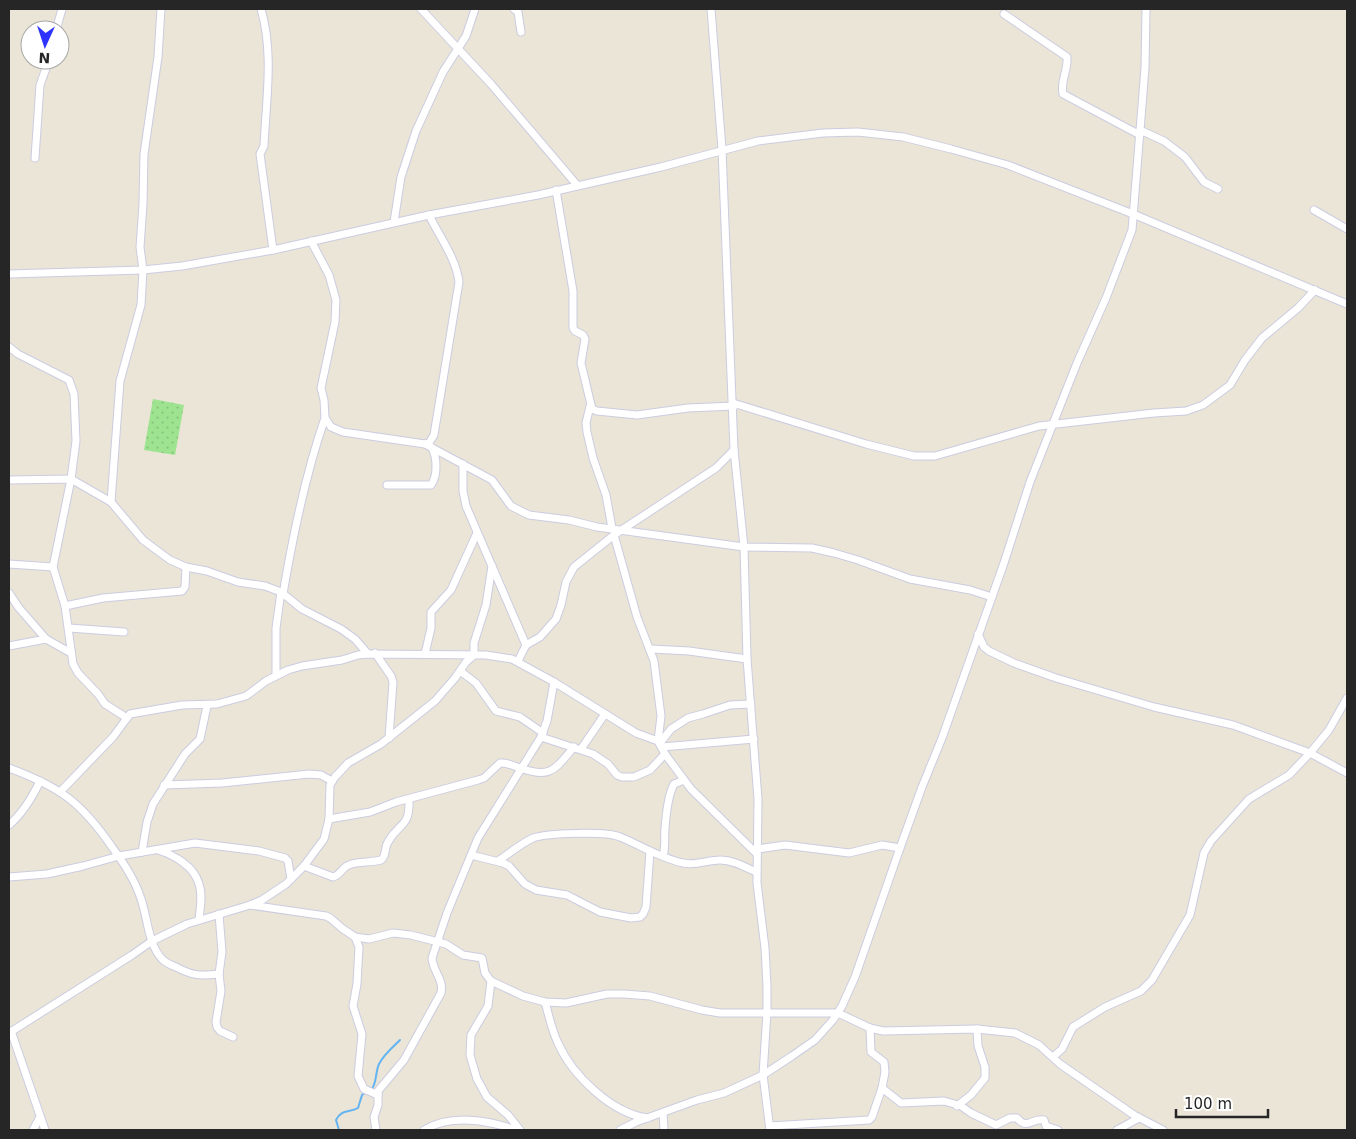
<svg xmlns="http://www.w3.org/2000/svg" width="1356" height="1139" font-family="'DejaVu Sans',sans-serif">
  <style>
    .grass { fill: url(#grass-dots) }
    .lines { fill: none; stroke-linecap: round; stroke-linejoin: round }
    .stream { stroke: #63b4f2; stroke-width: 2 }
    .minor-casing { stroke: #cccce1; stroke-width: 9 }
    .minor { stroke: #fff; stroke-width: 7 }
  </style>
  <defs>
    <pattern id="grass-dots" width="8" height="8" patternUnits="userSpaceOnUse" patternTransform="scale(1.25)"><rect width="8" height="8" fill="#9ee490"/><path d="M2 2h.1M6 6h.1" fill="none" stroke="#88c37c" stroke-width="1.8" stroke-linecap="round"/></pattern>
  </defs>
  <rect width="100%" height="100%" fill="#eae5d7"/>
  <path class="grass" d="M153,399L184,405L175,455L144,450Z"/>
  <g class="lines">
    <g class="stream">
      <path d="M371,1090C377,1084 375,1073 379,1064C384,1054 392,1048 400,1040"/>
      <path d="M339,1130L336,1120C341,1109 349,1113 358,1108L362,1095L366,1092"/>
    </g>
    <defs>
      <g id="minor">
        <path d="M261,9C274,53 266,100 264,146L260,154L273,250"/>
        <path d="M421,9L491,84L577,185"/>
        <path d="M514,9L518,12L521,32"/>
        <path d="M711,9L722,149L734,450L744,547L747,659L758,799L757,883L765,948L767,986V1012L763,1075L770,1130"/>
        <path d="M1004,14L1067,57C1068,72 1060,80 1063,94L1140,135"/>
        <path d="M56,30L62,9"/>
        <path d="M1140,130L1164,141L1185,157L1204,182L1218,189"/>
        <path d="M35,158L40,85L49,60"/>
        <path d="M556,190L573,291V328L575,331L583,335L585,339L581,363L592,409L597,411L637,415L688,408L734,406"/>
        <path d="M1314,210L1347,229"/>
        <path d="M394,222L401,177L416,131L443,72L466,36L475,9"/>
        <path d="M311,241L329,275L336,300L335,322L321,388L324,400L325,418L331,427L343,432L425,444L429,443L434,435L459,282C456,258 439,236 429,215"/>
        <path d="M9,274L143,270L182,266L273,250L429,215L538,195L661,167L758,141L823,133L858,132L903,137L951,149L1008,165L1133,214L1347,304"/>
        <path d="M9,347L18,354L69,380L74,394L76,441L71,479L53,567L65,606L73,664L78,673L98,694L105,704L127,718"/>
        <path d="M733,403L866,444L914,456H935L1039,426L1154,413L1186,411L1203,405L1230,385L1245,360L1262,338L1298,308L1315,290"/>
        <path d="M590,406L586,423L587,432L593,458L606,495L612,528"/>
        <path d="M425,444L492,480L511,506L529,515L569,520L597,527L744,547L812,548L834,553L858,560L910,579L970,590L992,597"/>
        <path d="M463,464V491L466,506L526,645"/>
        <path d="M9,480L71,479L111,502L143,540L170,560L186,567L207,571L238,582L265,586L281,592L302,609L341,629L355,639L368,654"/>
        <path d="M387,485H431C438,476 437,457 432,448"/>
        <path d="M111,502L120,381L141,305L143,270L140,247L143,204L144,154L158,57L161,9"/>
        <path d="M614,535L637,617L654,661L661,716L658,741"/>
        <path d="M9,564L53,567"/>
        <path d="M9,593L19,608L46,639L71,653"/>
        <path d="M283,594C293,535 305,475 325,418"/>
        <path d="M65,606L103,598L182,591L185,587L186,567"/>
        <path d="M69,628L124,632"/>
        <path d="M978,634L984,647L989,651L1014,663L1056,678L1154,707L1233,725L1310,753L1347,773"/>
        <path d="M9,646L46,639"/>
        <path d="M651,649L689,651L747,659"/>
        <path d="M375,653L391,676L393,682L389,738"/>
        <path d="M425,654L431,628V612L451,590L477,533"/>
        <path d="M518,661L526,645L540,637L556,619L561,605L566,582L574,567L614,535L716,468L734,450"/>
        <path d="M460,671L476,683L496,711L520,717L543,733"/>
        <path d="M276,675V628L281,592"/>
        <path d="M541,737L593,754L608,764L617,775L622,777H634L650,770L665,754"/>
        <path d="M660,743L671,729L688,718L703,714L730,705L751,704"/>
        <path d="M662,747L754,739"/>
        <path d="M581,749L605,714"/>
        <path d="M9,768C60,787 81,802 112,847C123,862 134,878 140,896C148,916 147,944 163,960C166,963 171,965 176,967C193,976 200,976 219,974"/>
        <path d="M164,785L222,783L309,774L321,775L332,781"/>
        <path d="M60,792L113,737L130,714L182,705L217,704L246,696L266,681L288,670L302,666L342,660L358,655L368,654L486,655L512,659L554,682L636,733L658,741L665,754L691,789L757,854"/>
        <path d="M329,819L370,812L396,802L478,780L484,778L500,763C507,762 513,766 520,768C551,779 554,770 574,747"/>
        <path d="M9,825C23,813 32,798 40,781"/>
        <path d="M758,849L785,845L849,853L882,845L900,848"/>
        <path d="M158,850C174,855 194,866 199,884C203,895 200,908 199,920"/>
        <path d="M142,852L147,822L153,804L185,754L200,739L207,706"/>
        <path d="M471,855L503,863L509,866L525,884L536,890L567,895L600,912L631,918L640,917L643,914L646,907L650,851"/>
        <path d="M663,856C666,847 664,837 665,828C666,815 668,795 674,784L684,780"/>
        <path d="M498,861C510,853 520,844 533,838C547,833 606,831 620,837C640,845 660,858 683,863C695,866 708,860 720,860C733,860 745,867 756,872"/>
        <path d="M304,866L333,877C341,875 342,867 349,865C358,861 370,863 381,860C387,855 384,848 388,842C399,822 410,828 409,800"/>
        <path d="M9,877L47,874L83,866L119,856L195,843L259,851L285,858L288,861L291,879"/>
        <path d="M250,905L326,916L330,918L343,929L355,937L369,939L393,933L411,935L446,944L463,955L482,958L485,973L491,981L523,996L545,1002L566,1003L607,994H624L650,996L702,1010L720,1013H838L870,1028L883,1031L977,1029L1015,1033L1039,1045L1060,1064L1134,1115L1163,1130"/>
        <path d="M219,914L222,952L219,974L221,991L216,1022L217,1027L220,1031L233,1037"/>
        <path d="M355,937L359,947L357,984L353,1006L362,1034L358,1076L364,1089L378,1095"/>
        <path d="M491,981L488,1006L471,1035L470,1055L477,1079L487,1097L508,1115L520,1130"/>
        <path d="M545,1002C549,1016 552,1031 558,1043C572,1075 612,1114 648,1118"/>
        <path d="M870,1028L871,1052L884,1062L885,1072L882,1088"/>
        <path d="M11,1031L45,1130"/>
        <path d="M9,1033L132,955L152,941L187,924L250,905L262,900L286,884L304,866L324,839L329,819L330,785L335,777L348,763L381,744L435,701L455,678L466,662L474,655V643L486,605L492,566"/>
        <path d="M1053,1057L1062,1049L1073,1027L1105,1007L1141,991L1152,980L1190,915L1204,853L1211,841L1249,799L1289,775L1310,753L1329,730L1347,698"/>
        <path d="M957,1106L971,1095L985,1078V1067L978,1046L977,1029"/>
        <path d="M663,1113L664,1130"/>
        <path d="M770,1126L869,1120L872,1117L882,1088L901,1103L944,1101L961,1106L971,1113L996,1125L1010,1118H1017C1028,1131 1032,1117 1044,1120L1046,1126L1058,1130"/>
        <path d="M33,1130L40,1117"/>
        <path d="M376,1130L374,1117L378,1105V1091L404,1060L441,993C444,979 433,972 432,958L447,913L478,838L541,737L547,721L554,682"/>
        <path d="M424,1130C451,1114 488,1120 516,1130"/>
        <path d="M620,1130L636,1122L697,1100L724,1093L763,1075L792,1056L815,1040L833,1020L842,1006L855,977L900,848L922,787L942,738L1004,563L1030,482L1077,363L1106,298L1132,230L1145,68L1146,9"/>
        <path d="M1117,1130L1139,1118"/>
      </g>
    </defs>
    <use href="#minor" class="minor-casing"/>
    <use href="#minor" class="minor"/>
  </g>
  <rect width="1356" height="1139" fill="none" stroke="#262626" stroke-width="20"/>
  <g transform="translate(45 45) rotate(183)"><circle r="24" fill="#ffffff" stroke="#a8a8a8"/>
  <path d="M0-4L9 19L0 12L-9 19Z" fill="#2f33ff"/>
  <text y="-8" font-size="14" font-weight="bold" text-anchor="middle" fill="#262626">N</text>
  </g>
  <path d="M1176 1109v8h92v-8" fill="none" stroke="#262626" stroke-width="2.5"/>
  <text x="1184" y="1109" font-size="15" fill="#262626" stroke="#ffffff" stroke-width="4" paint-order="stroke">100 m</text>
</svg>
